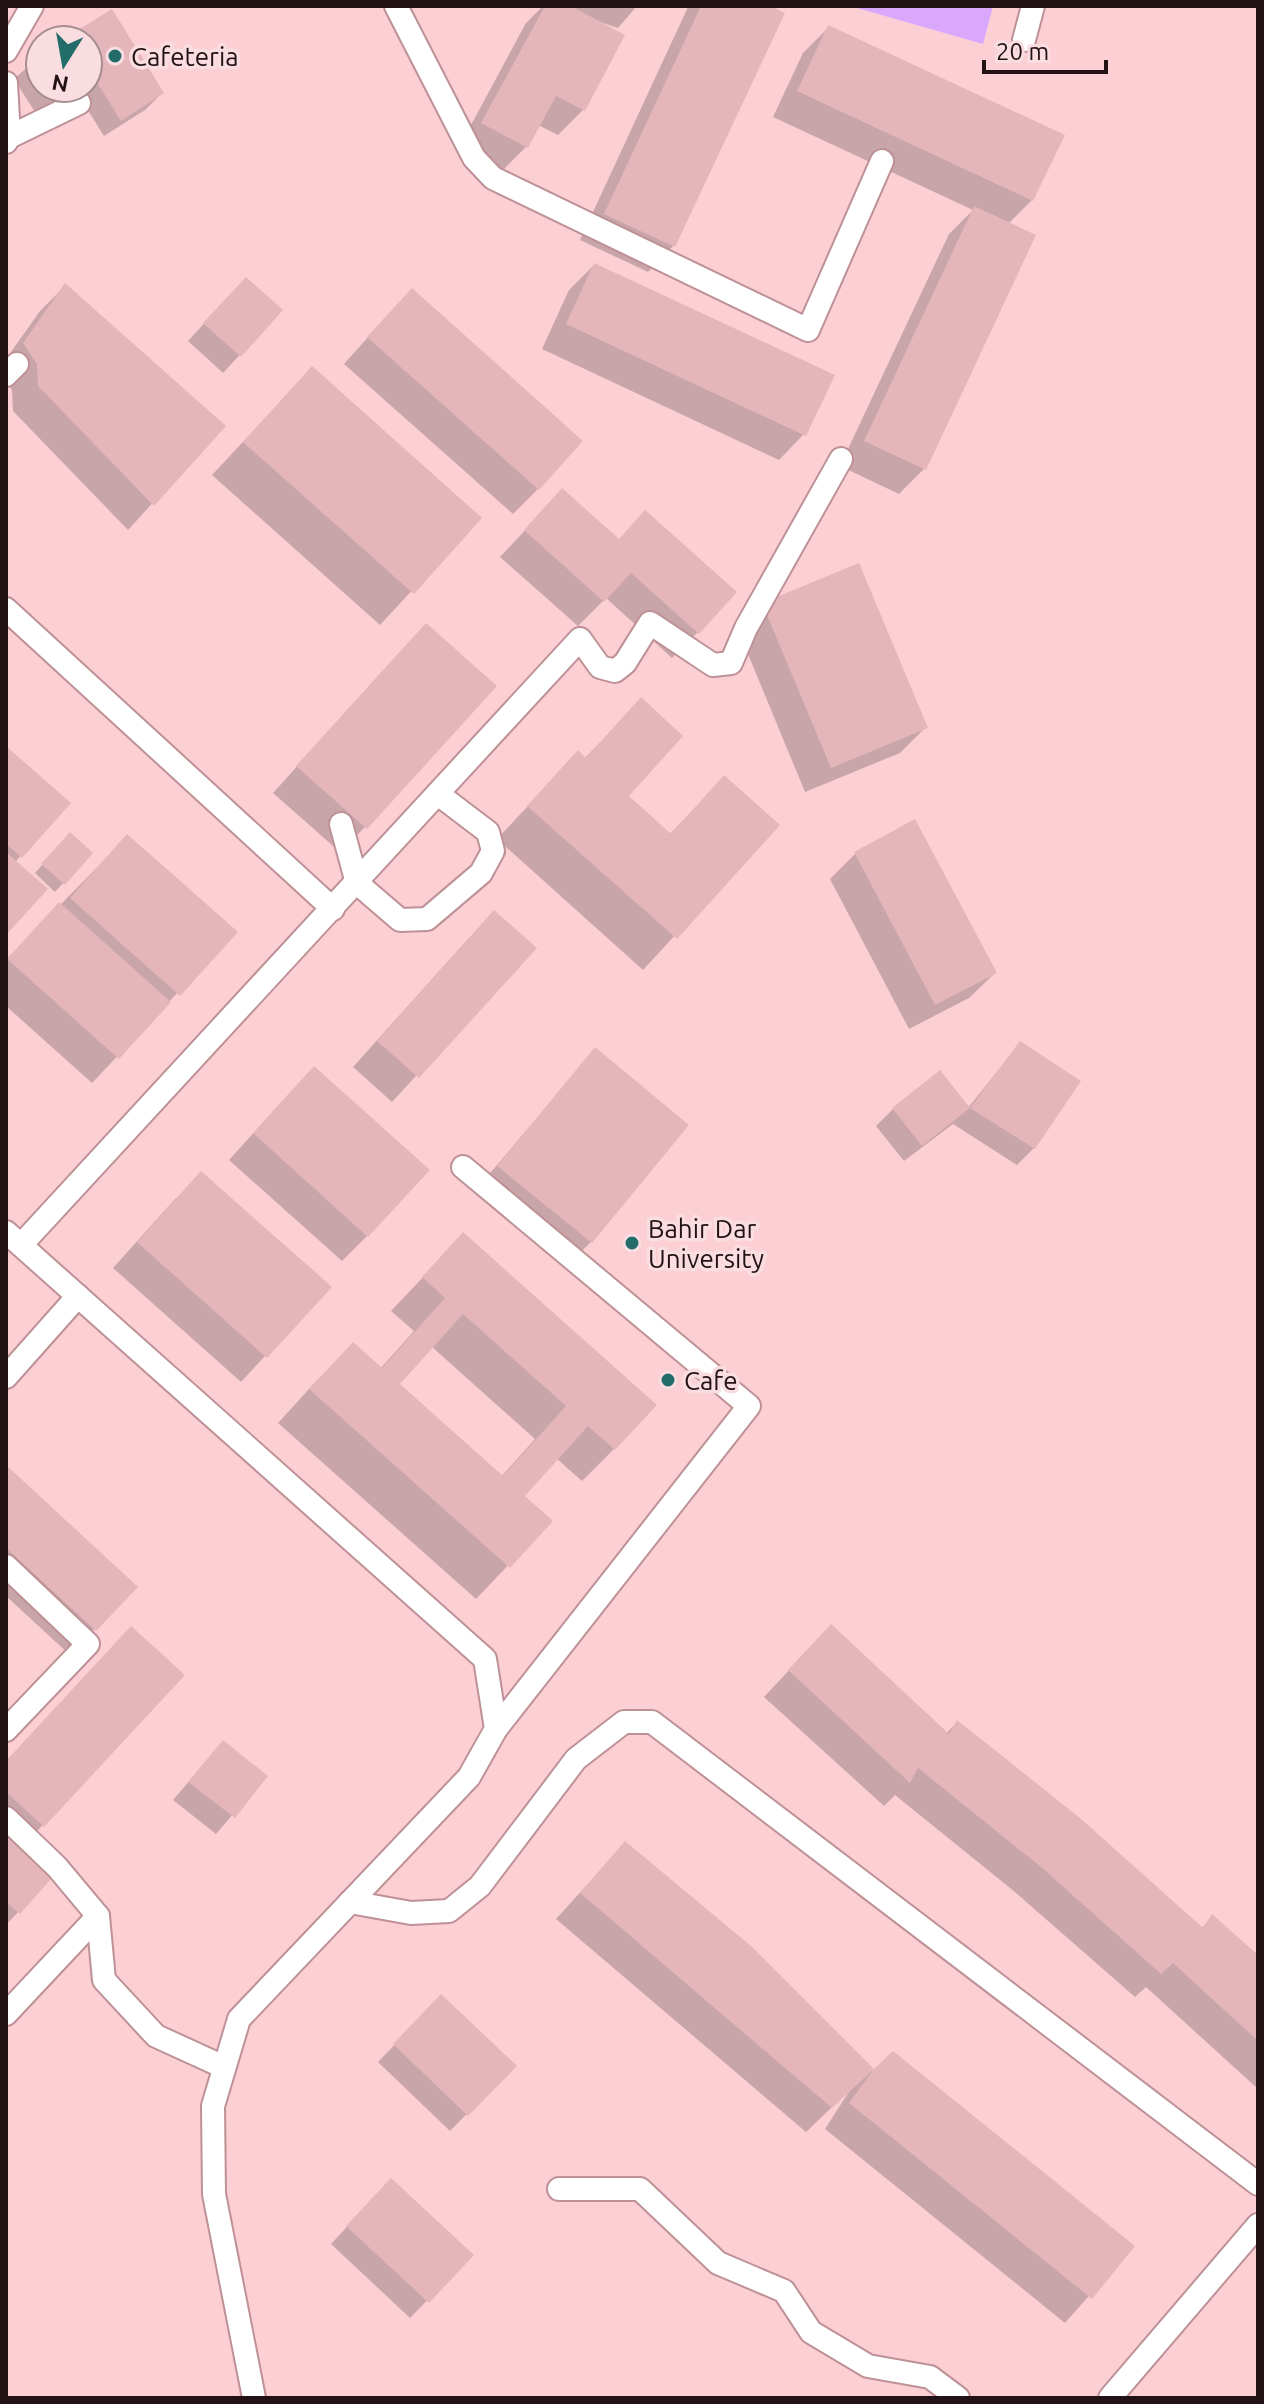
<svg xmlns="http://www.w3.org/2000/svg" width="1264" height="2404" font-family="Ubuntu,sans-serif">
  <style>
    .built { fill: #fbcfd4; fill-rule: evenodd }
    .green { fill: #d9a8fd }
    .shadow { fill: #0003; fill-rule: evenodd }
    .building { fill: #e4b6bb; fill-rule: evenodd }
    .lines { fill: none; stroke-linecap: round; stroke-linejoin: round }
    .lane-casing { stroke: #bd9196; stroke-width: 26 }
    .lane { stroke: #fff; stroke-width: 22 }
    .poi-dot { fill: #226d69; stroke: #fadde0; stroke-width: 3 }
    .labels { text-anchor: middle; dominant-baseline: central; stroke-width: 7; stroke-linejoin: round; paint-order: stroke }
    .poi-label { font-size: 26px; fill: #221215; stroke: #fadde0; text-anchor: start }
  </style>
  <rect width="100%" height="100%" fill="#fadde0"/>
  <path class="built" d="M6,6H1258V2398H6ZM40,40H88V88H40Z"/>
  <path class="green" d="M850,6H993L983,44Z"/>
  <g class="shadow">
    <path d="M543,6H637L618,28L600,22L583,110L558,135L538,125L526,147L501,172L458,149L526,23Z"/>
    <path d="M765,6L782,14L673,246L648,272L580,240L688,7Z"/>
    <path d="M111,12L162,93L145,110L104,136L74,88L35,112L14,79L40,56V88H88V40H66Z"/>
    <path d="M828,28L1032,200L1008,224L924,469L899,494L840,466L949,234L973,210L773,117L803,53Z"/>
    <path d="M594,265L804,434L779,460L542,349L569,290Z"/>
    <path d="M65,286L223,426L128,530L13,411L12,390L6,380V359L40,311Z"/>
    <path d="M229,296L281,310L223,373L188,341Z"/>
    <path d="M387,316L538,489L513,514L344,364Z"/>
    <path d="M312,368L479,518L380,625L212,475Z"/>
    <path d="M562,491L698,632L672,658L606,598L578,626L500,557Z"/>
    <path d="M763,605L925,728L900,753L805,792L738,630Z"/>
    <path d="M401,651L494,686L341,853L273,793Z"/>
    <path d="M641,700L626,796L669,835L724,778L777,825L643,970L497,839L578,753L584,759Z"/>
    <path d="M6,748L68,804L15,862L6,932Z"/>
    <path d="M915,822L995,973L969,998L909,1029L830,879L855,854Z"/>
    <path d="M128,836L235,932L92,1083L6,1006V960Z"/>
    <path d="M62,843L90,853L55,892L35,873Z"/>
    <path d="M469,938L534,948L392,1102L353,1067Z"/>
    <path d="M1020,1043L1034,1148L1017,1165L953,1124L904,1161L876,1126L893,1109L968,1108Z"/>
    <path d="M595,1050L591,1242L565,1267L474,1192Z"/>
    <path d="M289,1094L367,1236L342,1261L229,1160Z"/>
    <path d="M176,1198L329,1287L241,1382L113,1268Z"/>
    <path d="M463,1235L614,1449L582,1481L556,1458L523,1496L550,1521L476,1599L278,1423L321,1376L380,1369L414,1331L391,1311ZM431,1346L535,1439L501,1477L397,1384Z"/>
    <path d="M6,1468L135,1587L70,1655L6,1596Z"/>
    <path d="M806,1652L946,1734L957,1722L1201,1929L1212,1917L1258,1958V2089L1146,1987L1135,1997L1015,1892L895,1795L884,1806L764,1697Z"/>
    <path d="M182,1675L25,1844L56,1871L6,1925V1762Z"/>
    <path d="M223,1742L266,1776L216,1834L173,1800Z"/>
    <path d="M625,1843L749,1947L873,2071L1132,2247L1065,2323L825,2129L850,2090L806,2132L556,1919Z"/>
    <path d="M441,1997L514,2066L450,2131L378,2062Z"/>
    <path d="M374,2198L471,2255L410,2318L331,2244Z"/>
  </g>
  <g class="building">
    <path d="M545,6H571L625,35L585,111L556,96L528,148L481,123Z"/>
    <path d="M701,6H770L785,13L675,247L604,214Z"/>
    <path d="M112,9L164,93L121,121L91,73L88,75V40H62Z"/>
    <path d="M828,25L1065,135L1033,201L797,91Z"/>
    <path d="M974,206L1036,235L926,470L864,441Z"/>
    <path d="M594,263L835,375L806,436L566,324Z"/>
    <path d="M246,277L283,310L241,357L203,323Z"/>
    <path d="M65,283L226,426L154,506L38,386L37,364L23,343Z"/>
    <path d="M412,288L583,441L539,490L367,337Z"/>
    <path d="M312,366L482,518L414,594L243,442Z"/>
    <path d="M562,488L619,539L645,510L737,592L699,634L631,573L604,602L524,530Z"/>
    <path d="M859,563L928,728L831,768L762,603Z"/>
    <path d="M426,623L497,686L367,829L296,766Z"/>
    <path d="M641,697L683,736L629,796L671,834L724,775L780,825L677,939L527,806L578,750L586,758Z"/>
    <path d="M6,746L71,803L22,858L6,844Z"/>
    <path d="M915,819L997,973L935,1005L854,852Z"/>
    <path d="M70,832L93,853L65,885L41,864Z"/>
    <path d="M127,834L238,932L180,996L70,898Z"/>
    <path d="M6,852L48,889L6,935Z"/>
    <path d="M59,902L171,1002L119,1059L7,959Z"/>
    <path d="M494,910L537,948L419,1078L377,1041Z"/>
    <path d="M1020,1041L1081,1081L1035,1149L970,1108Z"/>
    <path d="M595,1047L689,1125L592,1243L497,1166Z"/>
    <path d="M314,1066L430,1170L368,1237L253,1133Z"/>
    <path d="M940,1070L970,1108L922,1146L892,1108Z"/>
    <path d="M201,1171L332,1287L267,1358L137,1242Z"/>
    <path d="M463,1232L657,1405L615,1450L588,1426L525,1496L553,1521L510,1568L309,1389L353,1342L382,1368L445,1298L422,1277ZM463,1314L566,1406L503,1476L400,1384Z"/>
    <path d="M6,1465L138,1587L96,1631L6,1548Z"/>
    <path d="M831,1624L949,1734L957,1720L1080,1818L1203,1928L1212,1914L1258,1955V2041L1173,1963L1161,1974L1041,1867L918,1768L910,1783L788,1670Z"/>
    <path d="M131,1626L185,1675L44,1827L6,1792V1761Z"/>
    <path d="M223,1740L268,1776L235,1818L188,1782Z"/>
    <path d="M6,1824L58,1871L20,1914L6,1902Z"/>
    <path d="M625,1841L751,1946L874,2069L832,2108L580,1893Z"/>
    <path d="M441,1994L517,2066L468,2116L393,2044Z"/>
    <path d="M893,2051L1135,2246L1092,2299L849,2103L874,2069Z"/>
    <path d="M391,2178L474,2255L429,2303L346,2226Z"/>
  </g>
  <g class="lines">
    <defs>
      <g id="lane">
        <path d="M396,6L474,158L493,178L808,330L882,161"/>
        <path d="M1024,40L1033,6"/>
        <path d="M6,51L32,6"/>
        <path d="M6,83L9,137L6,142"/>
        <path d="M9,137L79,103"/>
        <path d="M6,375L17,364"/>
        <path d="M6,609L333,909"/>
        <path d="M341,824L357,883L400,920L427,919L481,873L493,851L488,832L438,794"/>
        <path d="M463,1167L749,1406L496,1729"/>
        <path d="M6,1232L485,1659L496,1729L469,1777L239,2019L213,2106L214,2194L254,2398"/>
        <path d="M21,1245L580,639L600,667L615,671L625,663L650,623L713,665L731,663L746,628L841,459"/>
        <path d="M6,1377L78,1296"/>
        <path d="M6,1566L88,1644L6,1730"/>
        <path d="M6,1818L57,1867L98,1916L104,1980L156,2036L224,2067"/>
        <path d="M350,1902L411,1913L449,1911L480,1886L576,1759L624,1722H652L1258,2184"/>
        <path d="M6,2014L98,1916"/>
        <path d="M559,2189H640L718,2263L784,2291L811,2332L868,2366L930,2377L958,2398"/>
        <path d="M1110,2398L1258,2225"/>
      </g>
    </defs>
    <use href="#lane" class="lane-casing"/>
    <use href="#lane" class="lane"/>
  </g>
  <g class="poi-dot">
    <circle cx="115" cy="56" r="8"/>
    <circle cx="632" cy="1243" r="8"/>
    <circle cx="668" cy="1380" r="8"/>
  </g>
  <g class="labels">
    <g class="poi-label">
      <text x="131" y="56">Cafeteria</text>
      <text x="648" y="1228">Bahir Dar<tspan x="648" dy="30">University</tspan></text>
      <text x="684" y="1380">Cafe</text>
    </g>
  </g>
  <rect width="1264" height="2404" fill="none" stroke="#221215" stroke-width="16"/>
  <g transform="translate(64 64) rotate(191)"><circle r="38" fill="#fadde0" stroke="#a48c8f" stroke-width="2"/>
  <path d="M0-6L14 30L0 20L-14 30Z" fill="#226d69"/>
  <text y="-12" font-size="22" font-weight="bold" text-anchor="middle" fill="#221215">N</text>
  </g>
  <path d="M984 60v12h122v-12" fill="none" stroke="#221215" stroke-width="4"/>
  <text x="996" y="60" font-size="24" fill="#221215" stroke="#fadde0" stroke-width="6" paint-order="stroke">20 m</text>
</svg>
